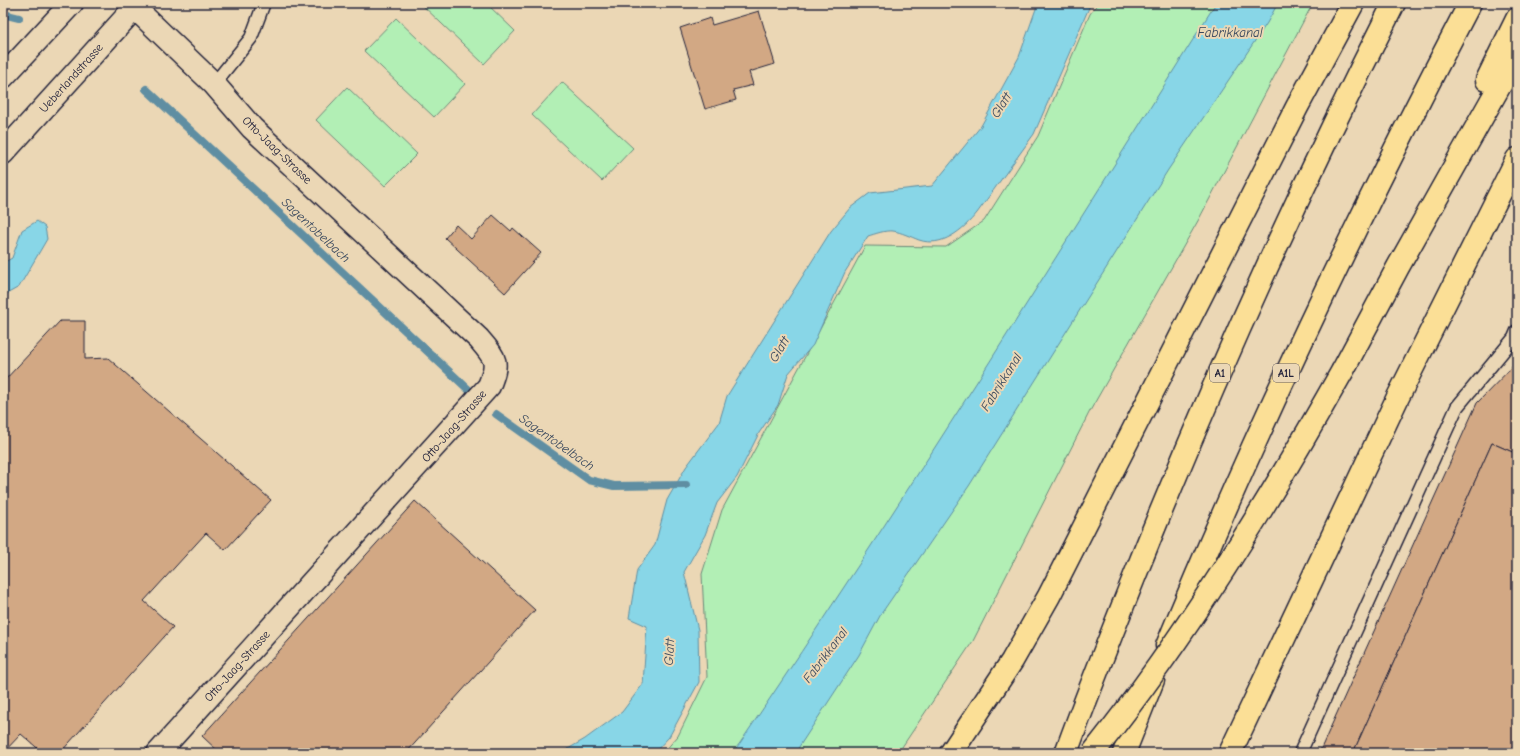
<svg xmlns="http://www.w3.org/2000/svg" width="1520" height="756" font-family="'Comic Neue',sans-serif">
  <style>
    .green { fill: #b2efb5; stroke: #6a8878 }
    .water { fill: #88d6e7; stroke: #5f8ea2 }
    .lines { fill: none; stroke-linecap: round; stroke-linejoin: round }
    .stream { stroke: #5f8ea2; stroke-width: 8 }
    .building { fill: #d2a884; stroke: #22223b }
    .lane-casing { stroke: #22223b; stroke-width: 15 }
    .street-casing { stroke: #22223b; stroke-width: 25 }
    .secondary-casing { stroke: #22223b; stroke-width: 25 }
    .highway-casing { stroke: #22223b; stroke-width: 25 }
    .lane { stroke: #ebd7b5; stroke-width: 12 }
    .street { stroke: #ebd7b5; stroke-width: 22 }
    .secondary { stroke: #ebd7b5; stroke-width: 22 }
    .highway { stroke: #fbdf96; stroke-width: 22 }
    .highway-bridge-casing { stroke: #22223b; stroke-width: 25; stroke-linecap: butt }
    .highway-bridge { stroke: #fbdf96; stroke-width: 22 }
    .labels { text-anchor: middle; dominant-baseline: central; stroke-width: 4; stroke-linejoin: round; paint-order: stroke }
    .shield { fill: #ebd7b5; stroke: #5e5860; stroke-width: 1 }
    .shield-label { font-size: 11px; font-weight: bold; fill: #22223b }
    .street-label { font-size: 12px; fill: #22223b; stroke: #ebd7b5 }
    .water-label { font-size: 13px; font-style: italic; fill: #36465d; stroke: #ebd7b5 }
  </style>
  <rect width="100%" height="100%" fill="#ebd7b5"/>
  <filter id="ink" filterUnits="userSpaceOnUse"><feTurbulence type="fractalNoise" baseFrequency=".025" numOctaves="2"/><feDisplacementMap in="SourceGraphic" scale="8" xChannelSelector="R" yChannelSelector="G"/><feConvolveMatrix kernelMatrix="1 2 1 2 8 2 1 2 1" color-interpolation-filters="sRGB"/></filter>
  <g filter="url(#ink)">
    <g class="green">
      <path d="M420,3H486L515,31L484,64Z"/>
      <path d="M1098,3H1313L1199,219L1090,411L973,641L898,753H663L678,736L707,677L702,574L722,510L865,246L946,247L984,221L1038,136L1090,14Z"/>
      <path d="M396,18L465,84L434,117L364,51Z"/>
      <path d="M562,82L633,148L602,181L532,115Z"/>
      <path d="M347,87L417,154L385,186L316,120Z"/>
    </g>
    <g class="water">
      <path d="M1038,3H1091L1034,134L977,213C963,230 942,248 919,240C911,237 901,232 893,231C885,230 875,234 868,236L845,272L813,345L788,374L778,405L759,433L737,477L717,503L705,535L684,572L698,630L699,682L669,737L654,753H561L585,739L622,712L643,684L647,626L629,618L637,570L655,545L667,500L686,467L719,423L727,396L831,231L850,208L870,193L932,186L981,126L1019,57Z"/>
      <path d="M1216,3H1278L1267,23L1168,170L969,486L881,614L859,655L795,753H732L740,743C905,500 1060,251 1216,3Z"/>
      <path d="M37,221L45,227L47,239L19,287L3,296V263L12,258L22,230Z"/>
    </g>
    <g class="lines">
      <g class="stream">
        <path d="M3,14L19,18"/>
        <path d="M146,89L469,390"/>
        <path d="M496,414L589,480L614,486L686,485"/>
      </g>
    </g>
    <g class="building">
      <path d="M759,11L775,64L749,72L753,85L733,90L736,100L705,109L680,28L710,18L712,25Z"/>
      <path d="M493,215L511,231L513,228L541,253L505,293L445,238L456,225L471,239Z"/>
      <path d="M60,321H85V359L108,358L271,500L225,550L206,533L144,601L173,627L60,753H43L21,734L3,753V382Z"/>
      <path d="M1517,362V454L1492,443L1353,753H1319L1477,403Z"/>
      <path d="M1492,443L1517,454V753H1353Z"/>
      <path d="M415,501L535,610L406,753H220L202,736Z"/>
    </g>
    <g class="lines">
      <defs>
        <g id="lane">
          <path d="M214,84L251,38L264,3"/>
          <path d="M1300,753L1457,407L1514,338L1517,331"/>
        </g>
        <path id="street" d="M135,8L214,84L252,128L479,339C496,359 499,361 489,386L158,753"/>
        <g id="secondary">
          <path d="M3,77L72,3"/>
          <path d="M3,153L139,3"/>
        </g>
        <g id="highway">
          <path d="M1487,80L1517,19"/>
          <path d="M1343,370L1398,267L1517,55"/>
          <path d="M1167,646C1257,427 1360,213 1470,3"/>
          <path d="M951,753L1012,661L1049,596L1297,107L1353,3"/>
          <path d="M1066,753C1092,681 1121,610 1150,538C1224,357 1305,178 1394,3"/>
          <path d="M1124,753L1153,680"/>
          <path d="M1230,753L1397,399L1517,159"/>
        </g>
      </defs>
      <use href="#lane" class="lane-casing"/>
      <use href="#street" class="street-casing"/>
      <use href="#secondary" class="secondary-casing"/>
      <use href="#highway" class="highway-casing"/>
      <use href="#lane" class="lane"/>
      <use href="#street" class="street"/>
      <use href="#secondary" class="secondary"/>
      <use href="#highway" class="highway"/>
      <defs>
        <path id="highway-bridge" d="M1093,753C1188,634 1268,503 1343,370"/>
      </defs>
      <use href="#highway-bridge" class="highway-bridge-casing"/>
      <use href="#highway-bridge" class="highway-bridge"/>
    </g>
  </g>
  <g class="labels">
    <g class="shield">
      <rect x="1210" y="364" width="20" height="18" rx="3"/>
      <rect x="1273" y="364" width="26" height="18" rx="3"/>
    </g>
    <g class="shield-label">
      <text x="1220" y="373">A1</text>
      <text x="1286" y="373">A1L</text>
    </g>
    <g class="street-label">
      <text transform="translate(71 78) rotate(-48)">Ueberlandstrasse</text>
      <text transform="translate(277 150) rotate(44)">Otto-Jaag-Strasse</text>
      <text transform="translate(454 426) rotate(-49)">Otto-Jaag-Strasse</text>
      <text transform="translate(237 666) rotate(-48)">Otto-Jaag-Strasse</text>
    </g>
    <g class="water-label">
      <text x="1230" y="32">Fabrikkanal</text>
      <text transform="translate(1001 105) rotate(-58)">Glatt</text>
      <text transform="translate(316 230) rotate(43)">Sagentobelbach</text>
      <text transform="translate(779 349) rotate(-59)">Glatt</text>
      <text transform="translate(1001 382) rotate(-58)">Fabrikkanal</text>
      <text transform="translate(557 442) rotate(35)">Sagentobelbach</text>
      <text transform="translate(669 652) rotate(-87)">Glatt</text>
      <text transform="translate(825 655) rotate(-53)">Fabrikkanal</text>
    </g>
  </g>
  <rect width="1520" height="756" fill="none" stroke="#ebd7b5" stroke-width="16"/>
  <rect x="8" y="8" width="1504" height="740" fill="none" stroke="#22223b" stroke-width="1.5" filter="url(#ink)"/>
</svg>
